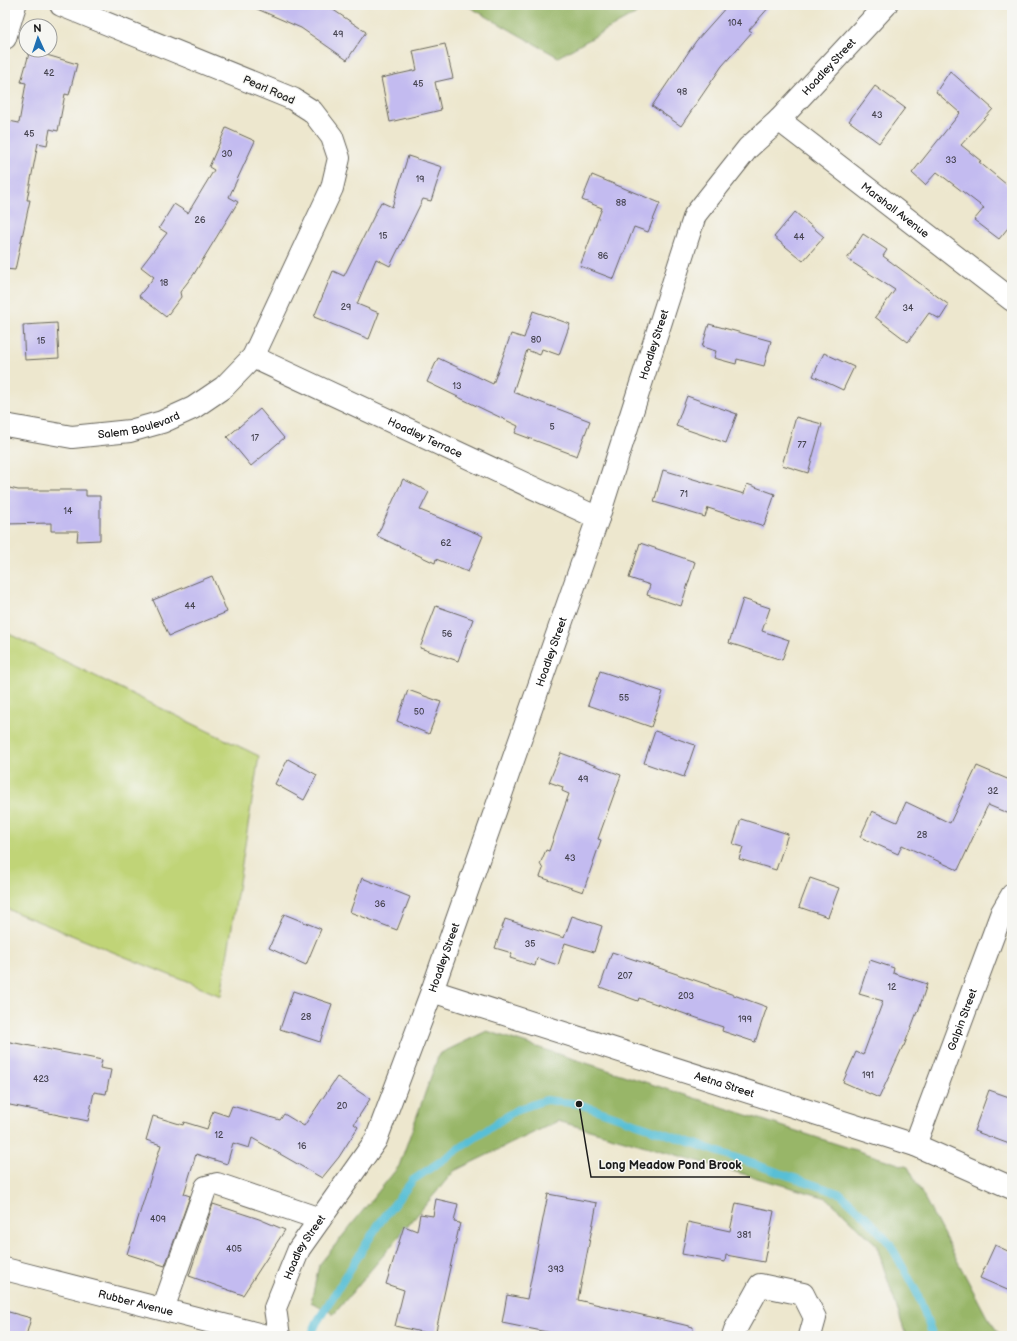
<svg xmlns="http://www.w3.org/2000/svg" width="1017" height="1341" font-family="'Balsamiq Sans',sans-serif">
  <style>
    .green { fill: #c0d477; stroke: #6e784a }
    .forest { fill: #98b668; stroke: #5a6942 }
    .lines { fill: none; stroke-linecap: round; stroke-linejoin: round }
    .stream { stroke: #59bfd6; stroke-width: 8 }
    .building { fill: #c3bbf0 }
    .minor-casing { stroke: #65635a; stroke-width: 24 }
    .minor { stroke: #fff; stroke-width: 22 }
    .labels { text-anchor: middle; dominant-baseline: central; stroke-width: 3; stroke-linejoin: round; paint-order: stroke }
    .number-label { font-size: 9px; fill: #464451 }
    .street-label { font-size: 11px; fill: #1c1c1c; stroke: #f6f6f2 }
    .leader { fill: none; stroke: #1c1c1c; stroke-width: 1.5 }
    .callout-dot { fill: #1c1c1c; stroke: #f6f6f2; stroke-width: 1.5 }
    .callout-label { font-size: 12px; text-anchor: middle; font-weight: bold; fill: #1c1c1c; stroke: #f6f6f2; stroke-width: 3; stroke-linejoin: round; paint-order: stroke }
  </style>
  <rect width="100%" height="100%" fill="#f6f6f2"/>
  <filter id="ink" filterUnits="userSpaceOnUse"><feTurbulence type="fractalNoise" baseFrequency=".025" numOctaves="2"/><feDisplacementMap in="SourceGraphic" scale="8" xChannelSelector="R" yChannelSelector="G"/><feConvolveMatrix kernelMatrix="1 2 1 2 8 2 1 2 1" color-interpolation-filters="sRGB"/></filter>
  <filter id="wash" filterUnits="userSpaceOnUse"><feTurbulence type="fractalNoise" baseFrequency=".012" numOctaves="4" result="noise"/><feDisplacementMap in="SourceGraphic" scale="16" xChannelSelector="R" yChannelSelector="G"/><feGaussianBlur stdDeviation="0.9" result="paint"/><feColorMatrix in="noise" values="0 0 0 0 0 0 0 0 0 0 0 0 0 0 0 0 0 1.4 0 .05"/><feComposite in="paint" operator="in"/></filter>
  <g filter="url(#wash)">
    <rect width="100%" height="100%" fill="#ede7ce"/>
    <path class="green" d="M5,632L259,756L221,996L5,908Z"/>
    <g class="forest">
      <path d="M466,5H651L558,57Z"/>
      <path d="M487,1031L908,1167L987,1317L1001,1336H904L905,1333L876,1244L827,1198L558,1121L454,1171L334,1314L311,1302L319,1265L399,1166L439,1054Z"/>
    </g>
    <g class="lines">
      <path class="stream" d="M311,1336L317,1322L378,1225L413,1180L516,1110L546,1100L579,1104L841,1194L867,1218L890,1244L917,1293L933,1336"/>
    </g>
    <g id="blocks">
      <g class="building">
        <path d="M248,5H326L366,32L347,60L301,28Z"/>
        <path d="M728,5H771L749,30L752,32L722,66L681,126L652,106L696,41Z"/>
        <path d="M445,44L453,78L435,82L441,110L390,122L381,78L417,70L413,51Z"/>
        <path d="M30,50L77,64L69,95L65,94L58,131L50,129L47,145L38,143L27,200H30L15,270L5,269V144L9,121L19,123L26,83L21,82Z"/>
        <path d="M950,71L993,109L961,145L981,161L979,162L1012,189V223L999,239L974,220L984,208L937,172L925,185L912,173L960,113L936,92Z"/>
        <path d="M875,86L905,108L879,143L849,121Z"/>
        <path d="M226,128L255,141L229,197L238,202L194,274L180,292L181,297L166,317L139,296L154,277L141,267L167,233L159,228L174,204L188,213L214,170L209,167Z"/>
        <path d="M408,156L442,167L431,201L423,199L390,266L376,259L357,304L379,313L369,339L314,317L333,271L344,276L381,202L392,207Z"/>
        <path d="M592,175L660,203L648,232L634,227L614,279L580,266L602,208L582,200Z"/>
        <path d="M795,212L824,237L803,261L774,237Z"/>
        <path d="M863,234L887,250L883,256L949,305L940,319L929,313L908,342L875,317L895,290L847,259Z"/>
        <path d="M533,311L570,324L559,355L542,349L540,355L527,350L513,392L590,421L577,456L515,433L518,426L427,382L438,358L493,384L511,334L524,338Z"/>
        <path d="M57,323L59,358L25,360L23,325Z"/>
        <path d="M709,324L771,341L764,366L737,359L736,364L714,358L716,351L702,347Z"/>
        <path d="M824,353L854,367L843,390L813,376Z"/>
        <path d="M687,396L737,414L726,443L676,426Z"/>
        <path d="M260,409L284,438L251,466L227,437Z"/>
        <path d="M796,417L822,424L808,473L782,465Z"/>
        <path d="M663,470L744,494L747,484L775,494L764,526L708,508L705,517L654,502Z"/>
        <path d="M403,479L429,492L420,510L483,536L468,572L436,559L435,563L377,536Z"/>
        <path d="M5,487L18,490H86V496H100V540L77,541L78,531H51V523L5,524Z"/>
        <path d="M640,543L695,562L681,606L647,595L650,585L629,578Z"/>
        <path d="M212,576L227,612L169,636L153,600Z"/>
        <path d="M743,599L770,608L762,631L789,640L782,660L729,643Z"/>
        <path d="M436,606L473,619L458,661L420,648Z"/>
        <path d="M600,671L663,692L651,727L588,705Z"/>
        <path d="M408,690L441,702L429,734L397,721Z"/>
        <path d="M655,731L695,745L684,777L644,763Z"/>
        <path d="M561,753L621,775L598,839L601,840L583,892L540,877L543,869L540,864L546,850L549,851L569,794L562,791L563,787L549,782Z"/>
        <path d="M288,759L317,775L304,800L275,784Z"/>
        <path d="M977,766L1012,781V815L988,805L958,870L902,845L898,854L860,837L872,811L897,822L906,802L950,823Z"/>
        <path d="M741,819L788,834L776,870L739,859L743,847L733,844Z"/>
        <path d="M362,878L410,897L397,930L350,912Z"/>
        <path d="M810,878L839,888L828,917L799,907Z"/>
        <path d="M284,914L321,929L306,965L269,948Z"/>
        <path d="M572,916L602,926L594,952L565,943L558,965L537,958L535,966L510,958L512,953L495,948L505,919L564,938Z"/>
        <path d="M612,952L709,985V986L767,1007L755,1042L722,1031L723,1027L639,998L638,1001L600,987Z"/>
        <path d="M870,960L894,968L893,973L927,984L918,1012H917L904,1046H903L879,1098L843,1082L856,1052L863,1055L883,1001L859,994Z"/>
        <path d="M293,991L332,1004L320,1042L280,1029Z"/>
        <path d="M5,1041L102,1060L100,1068L111,1070L106,1094L94,1092L88,1121L5,1104Z"/>
        <path d="M337,1077L370,1099L354,1124L358,1127L339,1157L322,1178L252,1138L249,1148L233,1143L227,1164L196,1154L184,1194L190,1196L165,1266L127,1254L161,1145L146,1140L153,1116L183,1125L184,1122L207,1129L213,1111L228,1116L232,1106L280,1120L284,1114L304,1126Z"/>
        <path d="M989,1090L1012,1098V1145L974,1131Z"/>
        <path d="M548,1194L597,1203L578,1300L693,1327L692,1336H567L502,1323L507,1295L527,1299Z"/>
        <path d="M436,1199L458,1204L454,1222L460,1223L435,1335L395,1326L404,1290L386,1284L404,1226L417,1231L420,1214L433,1216Z"/>
        <path d="M736,1203L774,1211L764,1262L726,1255L725,1262L682,1254L688,1222L730,1231Z"/>
        <path d="M213,1204L259,1219L285,1230L243,1295L189,1276Z"/>
        <path d="M995,1245L1012,1253V1292L980,1278Z"/>
        <path d="M5,1311L31,1318L26,1336H5Z"/>
      </g>
    </g>
  </g>
  <g filter="url(#ink)">
    <use href="#blocks" fill-opacity="0" stroke="#65635a" stroke-width="1"/>
    <g class="lines">
      <defs>
        <g id="minor">
          <path d="M5,38L15,5"/>
          <path id="s1" d="M779,120L1012,300"/>
          <path id="s2" d="M253,357L598,518"/>
          <path id="s3" d="M5,425L72,437L130,431L162,422L193,408L224,387L253,357L332,188L339,158L332,137L312,111L293,99L61,5"/>
          <path id="s4" d="M432,991L915,1145L1012,1188"/>
          <path id="s5" d="M915,1145L1002,912L1012,895"/>
          <path id="s6" d="M5,1269L266,1336"/>
          <path d="M163,1309L206,1187L217,1184L320,1219"/>
          <path id="s7" d="M279,1336L275,1308L299,1249L376,1140L432,991L598,518L695,215L748,148L779,120L886,5"/>
          <path d="M733,1336L735,1330L760,1285L803,1294L815,1318L810,1336"/>
        </g>
      </defs>
      <use href="#minor" class="minor-casing"/>
      <use href="#minor" class="minor"/>
    </g>
  </g>
  <g class="labels">
    <g class="number-label">
      <text x="735" y="23">104</text>
      <text x="338" y="34">49</text>
      <text x="49" y="73">42</text>
      <text x="418" y="84">45</text>
      <text x="682" y="92">98</text>
      <text x="877" y="115">43</text>
      <text x="29" y="134">45</text>
      <text x="227" y="154">30</text>
      <text x="951" y="160">33</text>
      <text x="420" y="179">19</text>
      <text x="621" y="203">88</text>
      <text x="200" y="220">26</text>
      <text x="383" y="236">15</text>
      <text x="799" y="237">44</text>
      <text x="603" y="256">86</text>
      <text x="164" y="283">18</text>
      <text x="346" y="307">29</text>
      <text x="908" y="308">34</text>
      <text x="536" y="340">80</text>
      <text x="41" y="341">15</text>
      <text x="457" y="386">13</text>
      <text x="552" y="427">5</text>
      <text x="255" y="438">17</text>
      <text x="802" y="445">77</text>
      <text x="684" y="494">71</text>
      <text x="68" y="511">14</text>
      <text x="446" y="543">62</text>
      <text x="190" y="606">44</text>
      <text x="447" y="634">56</text>
      <text x="624" y="698">55</text>
      <text x="419" y="712">50</text>
      <text x="583" y="779">49</text>
      <text x="993" y="791">32</text>
      <text x="922" y="835">28</text>
      <text x="570" y="858">43</text>
      <text x="380" y="904">36</text>
      <text x="530" y="944">35</text>
      <text x="625" y="976">207</text>
      <text x="892" y="987">12</text>
      <text x="686" y="996">203</text>
      <text x="306" y="1017">28</text>
      <text x="745" y="1019">199</text>
      <text x="868" y="1075">191</text>
      <text x="41" y="1079">423</text>
      <text x="342" y="1106">20</text>
      <text x="219" y="1135">12</text>
      <text x="302" y="1146">16</text>
      <text x="158" y="1219">409</text>
      <text x="744" y="1235">381</text>
      <text x="234" y="1249">405</text>
      <text x="556" y="1269">393</text>
    </g>
    <g class="street-label">
      <text stroke="none"><textPath href="#s7" startOffset="1404">Hoadley Street</textPath></text>
      <text transform="translate(269 90) rotate(24)">Pearl Road</text>
      <text stroke="none"><textPath href="#s1" startOffset="147">Marshall Avenue</textPath></text>
      <text stroke="none"><textPath href="#s7" startOffset="1068">Hoadley Street</textPath></text>
      <text stroke="none"><textPath href="#s3" startOffset="136">Salem Boulevard</textPath></text>
      <text stroke="none"><textPath href="#s2" startOffset="190">Hoadley Terrace</textPath></text>
      <text stroke="none"><textPath href="#s7" startOffset="744">Hoadley Street</textPath></text>
      <text stroke="none"><textPath href="#s7" startOffset="420">Hoadley Street</textPath></text>
      <text stroke="none"><textPath href="#s5" startOffset="134">Galpin Street</textPath></text>
      <text stroke="none"><textPath href="#s4" startOffset="307">Aetna Street</textPath></text>
      <text stroke="none"><textPath href="#s7" startOffset="96">Hoadley Street</textPath></text>
      <text stroke="none"><textPath href="#s6" startOffset="135">Rubber Avenue</textPath></text>
    </g>
  </g>
  <path class="leader" d="M579 1104L591 1177H750"/>
  <circle class="callout-dot" cx="579" cy="1104" r="4"/>
  <g class="callout-label">
    <text x="670" y="1169">Long Meadow Pond Brook</text>
  </g>
  <rect width="1017" height="1341" fill="none" stroke="#f6f6f2" stroke-width="20"/>
  <g transform="translate(38 38) rotate(357)"><circle r="19" fill="#f6f6f2" stroke="#9f9f9c"/>
  <path d="M0-3L7 15L0 10L-7 15Z" fill="#1f6fb2"/>
  <text y="-6" font-size="11" font-weight="bold" text-anchor="middle" fill="#1c1c1c">N</text>
  </g>
</svg>
